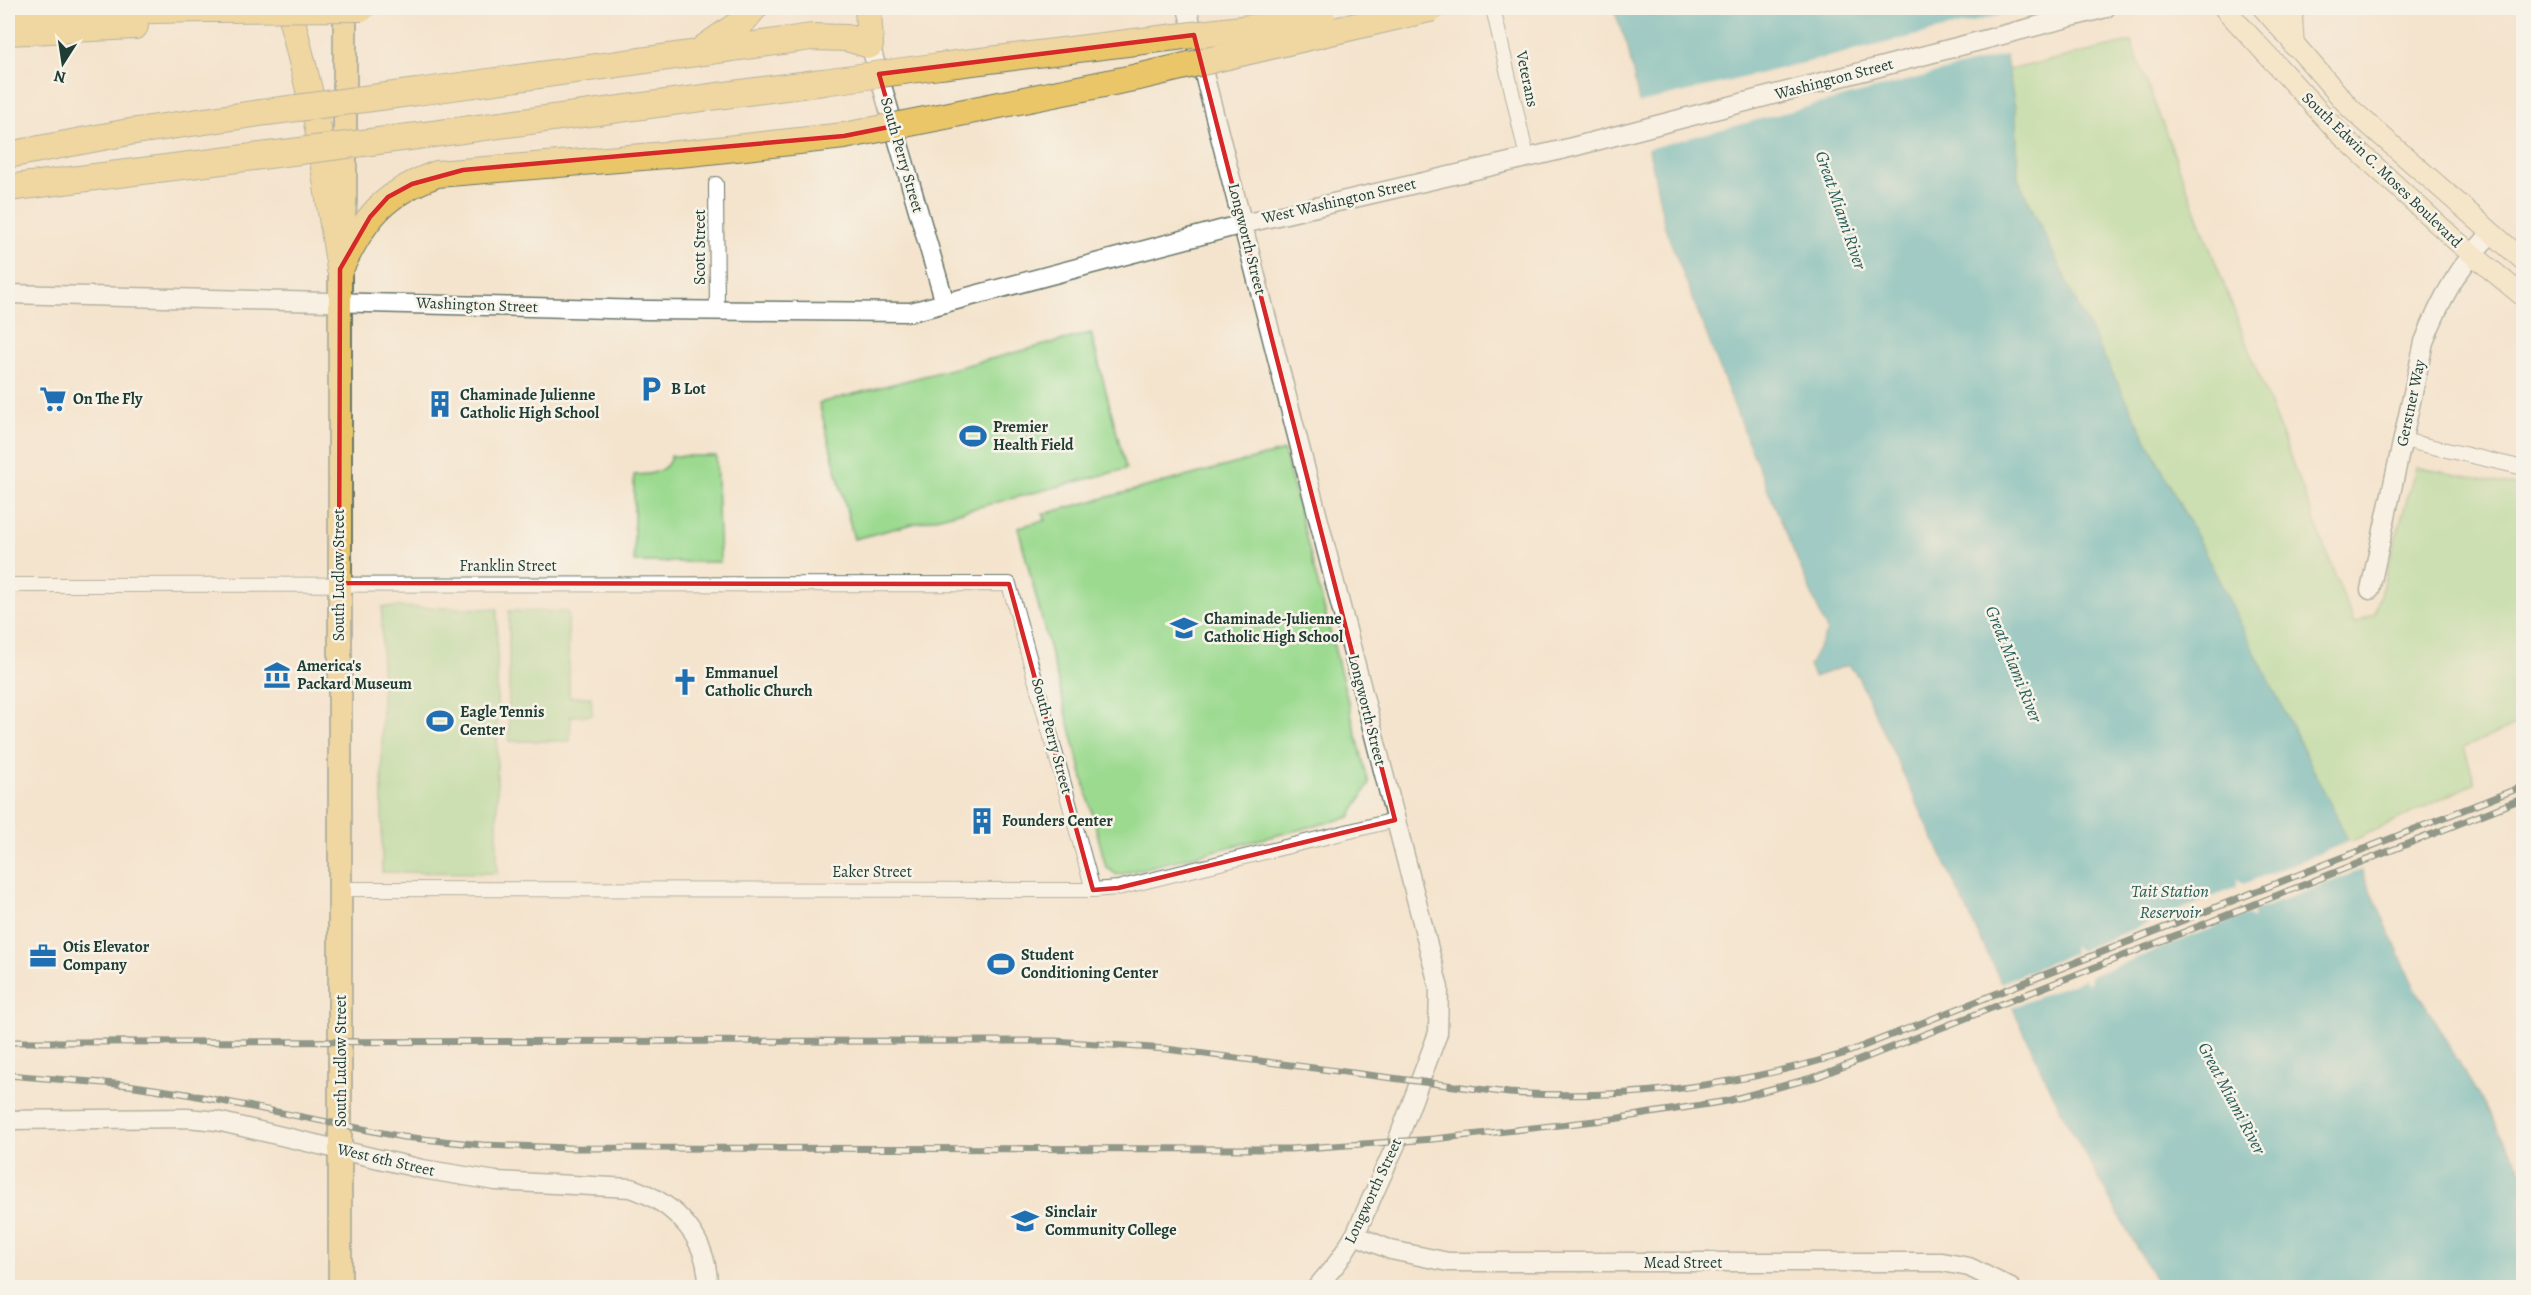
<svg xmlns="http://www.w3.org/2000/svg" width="2531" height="1295" font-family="Alegreya,serif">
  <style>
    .green { fill: #9cda90; stroke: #5e8c62; stroke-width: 1.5 }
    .water { fill: #3bacb6; stroke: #2d7475; stroke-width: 1.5 }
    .pier { fill: #f4e4cd }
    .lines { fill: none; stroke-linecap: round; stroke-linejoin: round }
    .minor-casing { stroke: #6a776a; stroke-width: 16 }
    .tertiary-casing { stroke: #6a776a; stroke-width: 21 }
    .secondary-casing { stroke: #6a776a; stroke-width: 22 }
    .primary-casing { stroke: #6a776a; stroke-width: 26 }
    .motorway-casing { stroke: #6a776a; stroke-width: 28 }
    .minor { stroke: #fff; stroke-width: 14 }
    .tertiary { stroke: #fff; stroke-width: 18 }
    .secondary { stroke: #f7e8c3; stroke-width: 20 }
    .primary { stroke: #eac669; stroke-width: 22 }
    .motorway { stroke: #eac669; stroke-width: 26 }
    .rail-casing { stroke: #1f3d34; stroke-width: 7 }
    .rail { stroke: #f7f3e8; stroke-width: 4.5; stroke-dasharray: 14; stroke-linecap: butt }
    .motorway-bridge-casing { stroke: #6a776a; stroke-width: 28; stroke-linecap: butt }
    .motorway-bridge { stroke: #eac669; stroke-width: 26 }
    .marked { fill: none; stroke: #d62828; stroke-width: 4.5; stroke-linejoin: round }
    .labels { text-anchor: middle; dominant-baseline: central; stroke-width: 5; stroke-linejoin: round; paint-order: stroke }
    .street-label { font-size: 16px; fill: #1f3d34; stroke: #f7f3e8 }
    .poi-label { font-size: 16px; font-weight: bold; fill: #1f3d34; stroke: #f7f3e8; text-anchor: start }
    .water-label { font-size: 18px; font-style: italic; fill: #275e5b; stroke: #f7f3e8 }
  </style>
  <rect width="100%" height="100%" fill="#f7f3e8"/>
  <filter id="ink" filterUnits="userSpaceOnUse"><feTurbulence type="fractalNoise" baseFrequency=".0167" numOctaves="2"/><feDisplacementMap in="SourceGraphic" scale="12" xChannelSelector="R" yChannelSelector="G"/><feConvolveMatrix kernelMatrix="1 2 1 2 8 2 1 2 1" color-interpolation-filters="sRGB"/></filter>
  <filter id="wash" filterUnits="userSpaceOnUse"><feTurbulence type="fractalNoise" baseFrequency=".008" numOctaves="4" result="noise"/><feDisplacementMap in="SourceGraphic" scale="24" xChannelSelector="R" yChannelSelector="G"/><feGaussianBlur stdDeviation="1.35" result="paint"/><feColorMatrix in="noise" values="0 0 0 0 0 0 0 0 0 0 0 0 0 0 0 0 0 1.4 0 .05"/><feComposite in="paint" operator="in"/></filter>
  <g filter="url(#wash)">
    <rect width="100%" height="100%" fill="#f4e4cd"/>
    <g class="green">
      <path d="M2131,42L2354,624L2375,613L2416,467L2523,487V722L2464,747L2475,783L2348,843L2077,304L2018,178L2016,113L2008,70Z"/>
      <path d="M1091,333L1126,469L854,539L819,403Z"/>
      <path d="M1284,451L1369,784L1350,817L1117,875L1106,867L1018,527L1046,520L1043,514Z"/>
      <path d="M671,456H716L720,562H634V475C648,475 668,473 671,456Z"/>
      <path d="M382,607L497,609V873L382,872Z"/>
      <path d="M509,611L568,612L569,697H591L592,715L571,716L570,741H509Z"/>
    </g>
    <path class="water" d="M1613,8H1997L2016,113L2018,179L2077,304L2223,588L2338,819L2412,982L2523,1172V1287H2159L2061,1111L1858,677L1849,665L1814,677L1809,666L1827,631L1748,442L1665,227L1627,44Z"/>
    <g class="pier">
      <path d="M2002,15L2008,54L1646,149L1636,104Z"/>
      <path d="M2351,841L2363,869L2254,911L2253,919L2248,914L2090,976L2089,984L2084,979L2010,1008L1999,984L2074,953L2073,945L2080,951L2237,887V879L2244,884Z"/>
    </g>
  </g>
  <g filter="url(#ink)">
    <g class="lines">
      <defs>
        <g id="minor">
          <path d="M1493,8L1527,158"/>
          <path d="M716,184L717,310"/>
          <path d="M2403,440L2524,468"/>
          <path d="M8,585L1009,584L1093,890"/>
          <path d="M341,889L1093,890L1118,888L1395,820"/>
        </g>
        <g id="tertiary">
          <path d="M1187,8L1439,988L1438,1033L1397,1142L1355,1235L1338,1262L1316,1288"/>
          <path d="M867,34L945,303"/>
          <path d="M8,294L648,310L911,312L1243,224L1561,150L2106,8"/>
          <path d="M2370,590L2424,342C2440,300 2459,265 2491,234"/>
          <path d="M8,1120L187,1118L217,1121L422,1169L496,1181L631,1188C675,1203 709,1238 708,1288"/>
          <path d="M1355,1235L1391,1250L1448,1262H1942L1969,1267L2011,1288"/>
        </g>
        <g id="secondary">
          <path d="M2224,8L2340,134L2454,239L2524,297"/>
          <path d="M2263,8L2351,109L2524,261"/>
          <path d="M2294,46L2292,17L2295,8"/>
        </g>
        <path id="primary" d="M340,1288V269L345,202V8"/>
        <g id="motorway">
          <path d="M8,13L206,9"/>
          <path d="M293,25L317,122L340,269"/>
          <path d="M8,32L135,26"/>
          <path d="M704,48L743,21L754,8"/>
          <path d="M940,66L1135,42"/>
          <path d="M417,92L812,37L847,38L870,45L868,8"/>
          <path d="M945,116L1138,77"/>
          <path d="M425,135L823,82"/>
          <path d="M8,155L129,132L267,112"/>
          <path d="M8,188L253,157"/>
          <path d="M340,269C366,217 382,194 437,174L690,153L844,136"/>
        </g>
      </defs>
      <use href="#minor" class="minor-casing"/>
      <use href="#tertiary" class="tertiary-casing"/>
      <use href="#secondary" class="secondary-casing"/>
      <use href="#primary" class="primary-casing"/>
      <use href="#motorway" class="motorway-casing"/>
      <use href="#minor" class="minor"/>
      <use href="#tertiary" class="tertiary"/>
      <use href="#secondary" class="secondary"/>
      <use href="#primary" class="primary"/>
      <use href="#motorway" class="motorway"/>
      <defs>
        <g id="rail">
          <path d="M8,1042L1055,1041L1166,1049L1509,1093C1625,1100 1732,1087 1843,1054L2524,786"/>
          <path d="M8,1075L128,1085L187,1094L403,1137L483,1145L571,1148L1290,1149L1434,1139L1613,1119L1727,1101L1819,1076L2524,798"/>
        </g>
      </defs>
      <use href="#rail" class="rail-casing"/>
      <use href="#rail" class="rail"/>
      <defs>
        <g id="motorway-bridge">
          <path d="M206,9L362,8"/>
          <path d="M1135,42L1322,19"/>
          <path d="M1138,77L1433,8"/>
          <path d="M823,82L940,66"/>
          <path d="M267,112L417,92"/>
          <path d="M844,136L945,116"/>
          <path d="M253,157L425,135"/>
        </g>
      </defs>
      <use href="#motorway-bridge" class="motorway-bridge-casing"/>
      <use href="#motorway-bridge" class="motorway-bridge"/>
    </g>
  </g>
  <path d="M0 0H2531V1295H0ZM1194,35L1395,820L1118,888L1093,890L1009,584L339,583L340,269L370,217L388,197L412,184L463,170L844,136L894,126L879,74Z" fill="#f4e4cd" fill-opacity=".55" fill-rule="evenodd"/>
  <path class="marked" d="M1194,35L1395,820L1118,888L1093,890L1009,584L339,583L340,269L370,217L388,197L412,184L463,170L844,136L894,126L879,74Z"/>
  <defs>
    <symbol id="parking-bare" viewBox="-9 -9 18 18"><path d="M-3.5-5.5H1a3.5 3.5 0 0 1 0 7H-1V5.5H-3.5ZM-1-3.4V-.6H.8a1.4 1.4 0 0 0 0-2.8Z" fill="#1f6fb2" stroke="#f7f3e8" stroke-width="2.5" paint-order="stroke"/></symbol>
    <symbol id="supermarket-bare" viewBox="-9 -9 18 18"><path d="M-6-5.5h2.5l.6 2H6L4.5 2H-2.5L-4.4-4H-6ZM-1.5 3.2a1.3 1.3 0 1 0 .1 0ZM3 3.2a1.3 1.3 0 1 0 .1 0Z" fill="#1f6fb2" stroke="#f7f3e8" stroke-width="2.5" paint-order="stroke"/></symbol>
    <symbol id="building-bare" viewBox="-9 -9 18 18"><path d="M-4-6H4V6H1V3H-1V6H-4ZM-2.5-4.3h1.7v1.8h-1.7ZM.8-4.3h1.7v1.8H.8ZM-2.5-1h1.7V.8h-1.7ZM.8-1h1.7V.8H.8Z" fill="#1f6fb2" stroke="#f7f3e8" stroke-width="2.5" paint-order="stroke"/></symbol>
    <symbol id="stadium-bare" viewBox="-9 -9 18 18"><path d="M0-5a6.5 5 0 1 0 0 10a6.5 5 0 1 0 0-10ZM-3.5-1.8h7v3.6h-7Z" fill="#1f6fb2" stroke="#f7f3e8" stroke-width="2.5" paint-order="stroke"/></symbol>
    <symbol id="school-bare" viewBox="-9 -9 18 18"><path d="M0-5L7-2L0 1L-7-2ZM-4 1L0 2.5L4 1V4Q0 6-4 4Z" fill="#1f6fb2" stroke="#f7f3e8" stroke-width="2.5" paint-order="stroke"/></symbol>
    <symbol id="museum-bare" viewBox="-9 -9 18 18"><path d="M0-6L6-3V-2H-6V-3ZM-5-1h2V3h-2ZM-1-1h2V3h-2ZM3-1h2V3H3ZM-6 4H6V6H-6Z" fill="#1f6fb2" stroke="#f7f3e8" stroke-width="2.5" paint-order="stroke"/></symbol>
    <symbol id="church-bare" viewBox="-9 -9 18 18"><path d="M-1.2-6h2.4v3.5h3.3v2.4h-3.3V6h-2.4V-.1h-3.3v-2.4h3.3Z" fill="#1f6fb2" stroke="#f7f3e8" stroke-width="2.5" paint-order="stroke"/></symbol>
    <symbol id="office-bare" viewBox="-9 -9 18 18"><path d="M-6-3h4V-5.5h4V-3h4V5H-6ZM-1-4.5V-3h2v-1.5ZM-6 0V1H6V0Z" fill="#1f6fb2" stroke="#f7f3e8" stroke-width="2.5" paint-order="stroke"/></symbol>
    <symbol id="university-bare" viewBox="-9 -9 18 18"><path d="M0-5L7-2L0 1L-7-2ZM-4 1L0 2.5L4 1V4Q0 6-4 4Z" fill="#1f6fb2" stroke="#f7f3e8" stroke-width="2.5" paint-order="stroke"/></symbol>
  </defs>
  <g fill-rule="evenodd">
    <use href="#parking-bare" x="632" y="370" width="38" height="38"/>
    <use href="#supermarket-bare" x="34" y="380" width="38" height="38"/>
    <use href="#building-bare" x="421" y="385" width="38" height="38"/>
    <use href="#stadium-bare" x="954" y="417" width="38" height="38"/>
    <use href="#school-bare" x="1165" y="609" width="38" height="38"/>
    <use href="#museum-bare" x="258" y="656" width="38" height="38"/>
    <use href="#church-bare" x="666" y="663" width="38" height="38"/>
    <use href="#stadium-bare" x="421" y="702" width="38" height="38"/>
    <use href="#building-bare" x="963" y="802" width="38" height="38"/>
    <use href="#office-bare" x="24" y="937" width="38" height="38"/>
    <use href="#stadium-bare" x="982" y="945" width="38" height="38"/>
    <use href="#university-bare" x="1006" y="1202" width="38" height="38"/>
  </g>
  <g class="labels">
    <g class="street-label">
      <text transform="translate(1527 79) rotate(78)">Veterans</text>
      <text transform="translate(1834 79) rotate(-15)">Washington Street</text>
      <text transform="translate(902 155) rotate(74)">South Perry Street</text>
      <text transform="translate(2382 170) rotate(44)">South Edwin C. Moses Boulevard</text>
      <text transform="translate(1339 201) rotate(-13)">West Washington Street</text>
      <text transform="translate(1247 239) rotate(76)">Longworth Street</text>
      <text transform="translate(700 247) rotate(-90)">Scott Street</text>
      <text transform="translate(477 305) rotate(2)">Washington Street</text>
      <text transform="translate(2411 403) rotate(-78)">Gerstner Way</text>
      <text x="508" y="566">Franklin Street</text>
      <text transform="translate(339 575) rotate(-90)">South Ludlow Street</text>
      <text transform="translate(1367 710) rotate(76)">Longworth Street</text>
      <text transform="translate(1052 736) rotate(75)">South Perry Street</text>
      <text x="872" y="872">Eaker Street</text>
      <text transform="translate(341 1061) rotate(-90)">South Ludlow Street</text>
      <text transform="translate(386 1160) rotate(13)">West 6th Street</text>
      <text transform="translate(1373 1191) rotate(-65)">Longworth Street</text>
      <text x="1683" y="1263">Mead Street</text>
    </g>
    <g class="poi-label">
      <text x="671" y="389">B Lot</text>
      <text x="460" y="395">Chaminade Julienne<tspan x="460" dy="18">Catholic High School</tspan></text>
      <text x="73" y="399">On The Fly</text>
      <text x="993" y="427">Premier<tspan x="993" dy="18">Health Field</tspan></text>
      <text x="1204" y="619">Chaminade-Julienne<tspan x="1204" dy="18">Catholic High School</tspan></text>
      <text x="297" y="666">America's<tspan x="297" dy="18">Packard Museum</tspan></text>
      <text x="705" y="673">Emmanuel<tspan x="705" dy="18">Catholic Church</tspan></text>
      <text x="460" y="712">Eagle Tennis<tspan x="460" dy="18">Center</tspan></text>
      <text x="1002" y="821">Founders Center</text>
      <text x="63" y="947">Otis Elevator<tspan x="63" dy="18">Company</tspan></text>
      <text x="1021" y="955">Student<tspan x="1021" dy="18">Conditioning Center</tspan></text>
      <text x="1045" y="1212">Sinclair<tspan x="1045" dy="18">Community College</tspan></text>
    </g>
    <g class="water-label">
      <text transform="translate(1841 210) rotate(71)">Great Miami River</text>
      <text transform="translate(2014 664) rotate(68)">Great Miami River</text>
      <text x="2170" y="891">Tait Station<tspan x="2170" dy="21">Reservoir</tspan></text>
      <text transform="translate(2232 1098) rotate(62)">Great Miami River</text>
    </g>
  </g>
  <rect width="2531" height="1295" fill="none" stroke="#f7f3e8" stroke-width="30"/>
  <g transform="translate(63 63) rotate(192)" stroke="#f7f3e8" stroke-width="4.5" paint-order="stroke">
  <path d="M0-4.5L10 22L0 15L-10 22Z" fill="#1f3d34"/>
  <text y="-9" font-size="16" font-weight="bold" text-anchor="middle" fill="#1f3d34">N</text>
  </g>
</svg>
